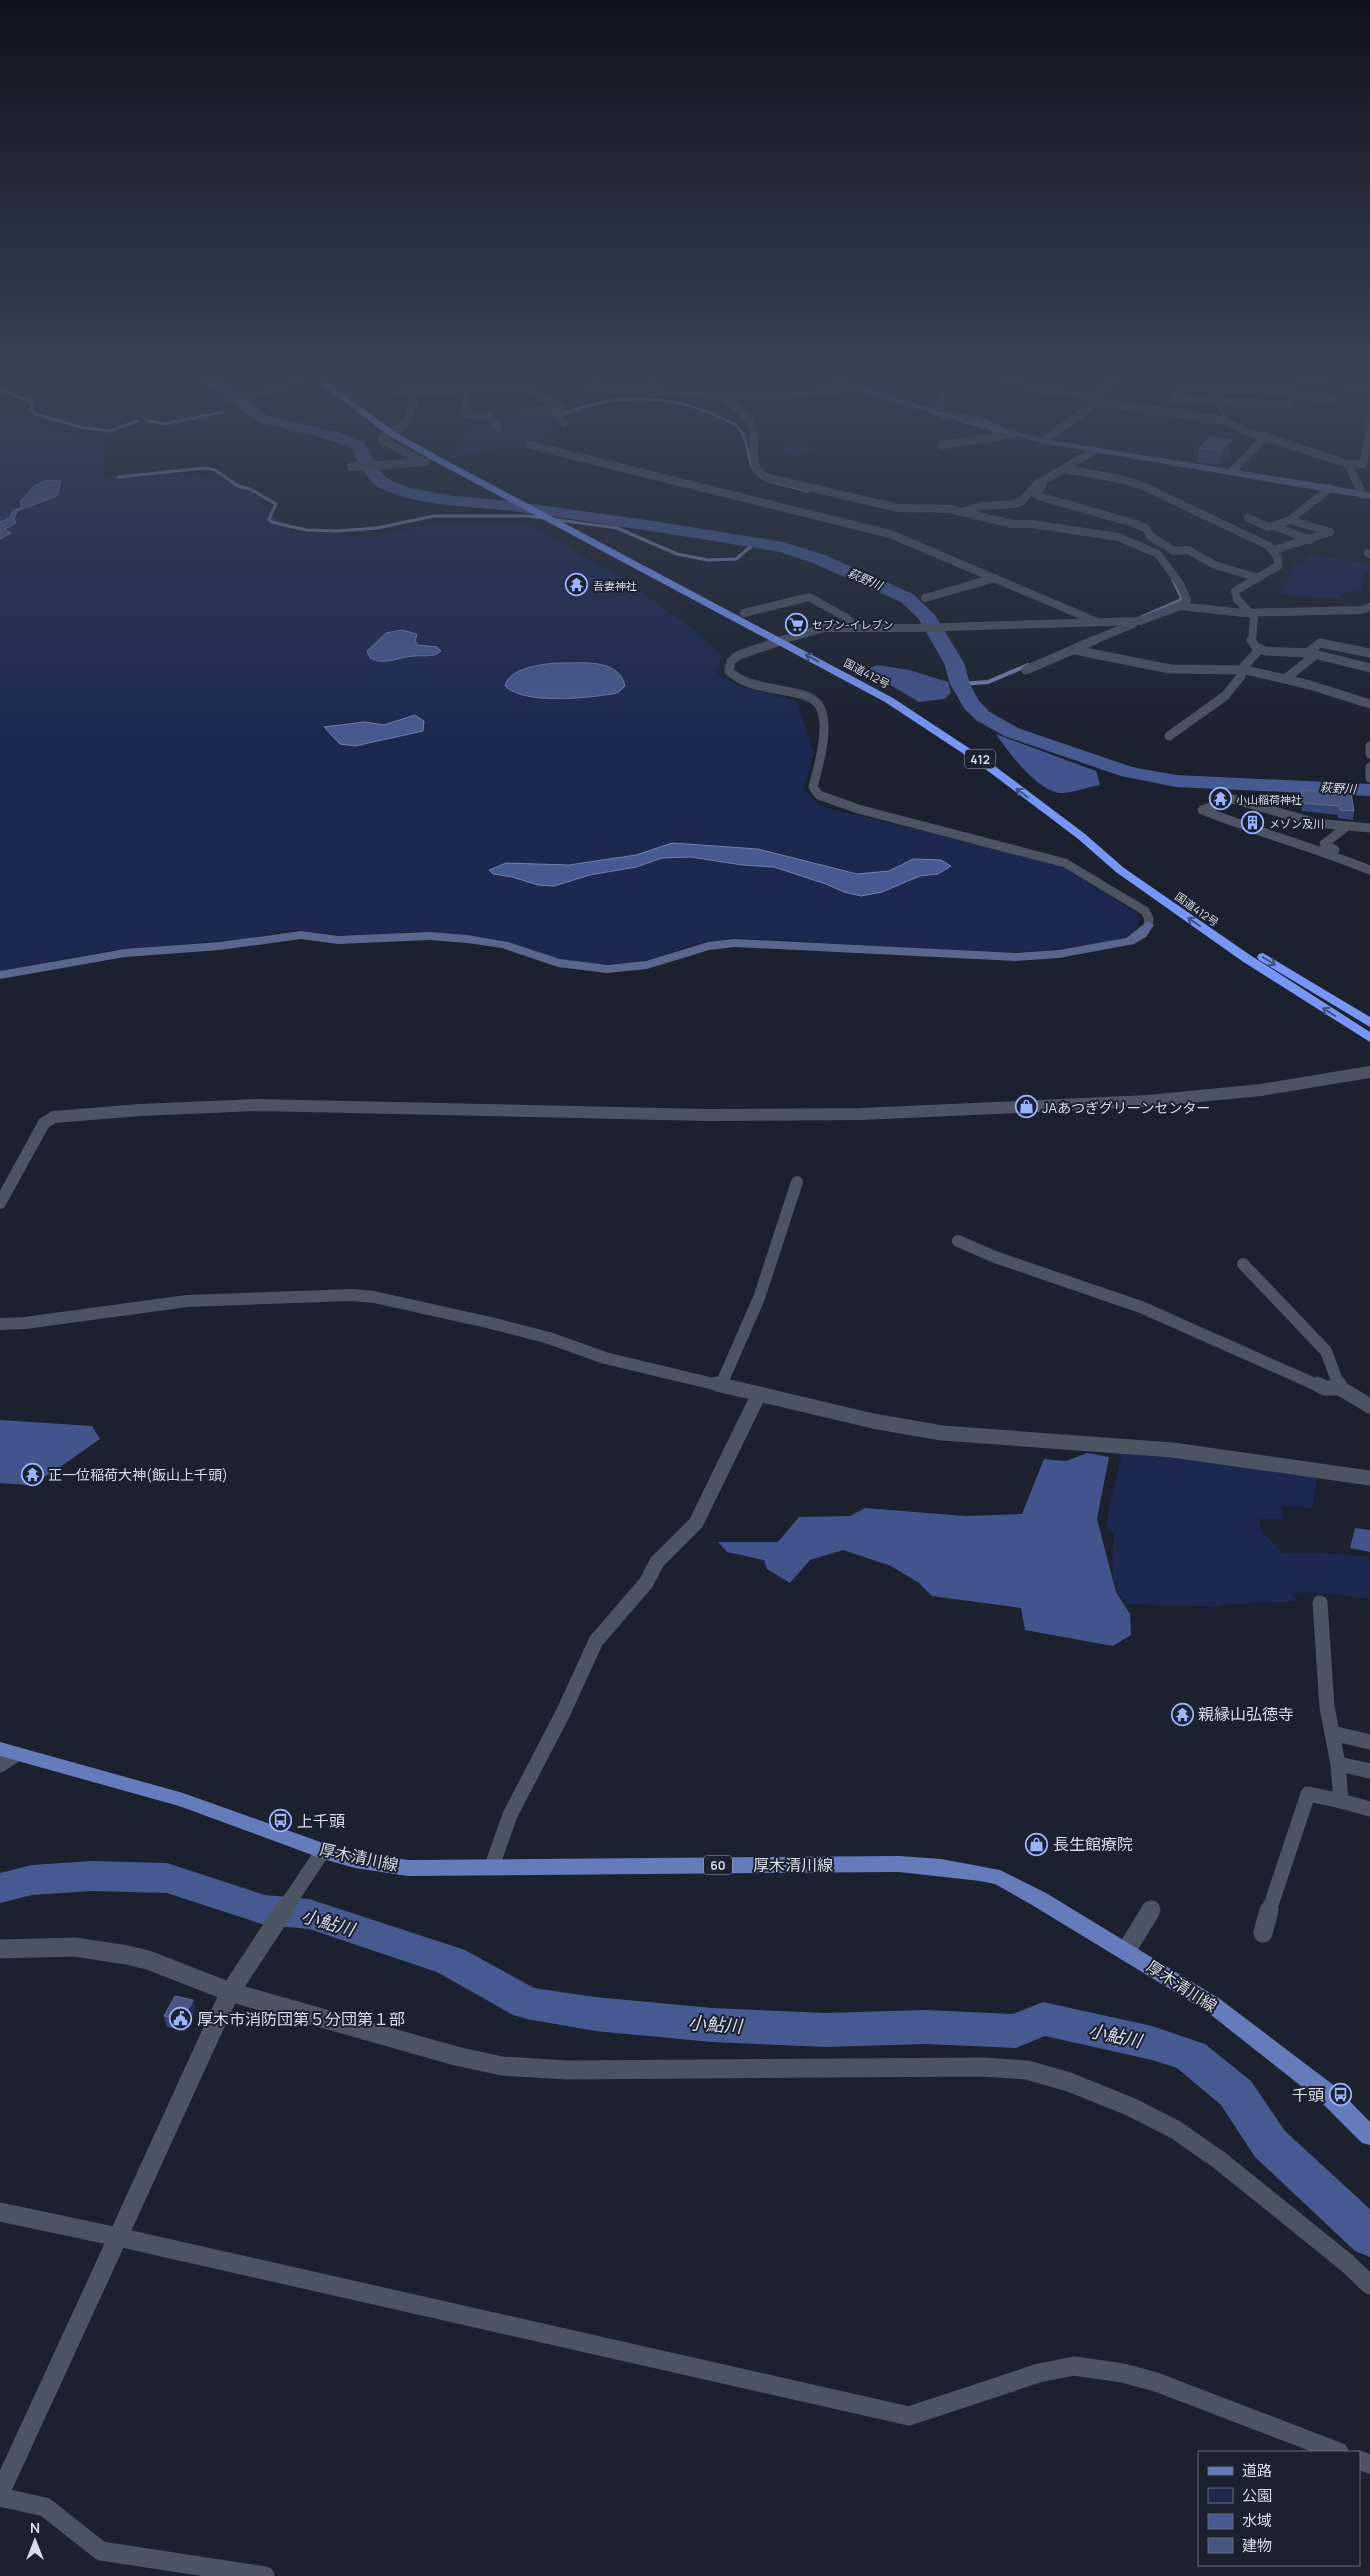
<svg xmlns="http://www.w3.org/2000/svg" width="1370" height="2576" font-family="Manrope,'Noto Sans JP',sans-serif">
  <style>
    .green { fill: #1d2851 }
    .forest { fill: #43548c }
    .water { fill: #475991; stroke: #7280aa }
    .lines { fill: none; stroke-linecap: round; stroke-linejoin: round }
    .stream-far1 { stroke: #7280aa; stroke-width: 3 }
    .stream { stroke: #7280aa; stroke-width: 4 }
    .river { fill: #475991; fill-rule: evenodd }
    .street-far4 { stroke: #4c5363; stroke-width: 8 }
    .street-far3 { stroke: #4c5363; stroke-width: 9 }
    .street-far2 { stroke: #4c5363; stroke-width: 12 }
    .street-far1 { stroke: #4c5363; stroke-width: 15 }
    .street { stroke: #4c5363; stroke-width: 19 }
    .secondary { fill: #59678f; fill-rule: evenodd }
    .primary { fill: #667bbb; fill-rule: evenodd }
    .highway { fill: #7896f6; fill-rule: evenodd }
    .wall { fill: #364476 }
    .shaded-wall { fill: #242f55 }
    .building { fill: #485582; stroke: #5e6a92 }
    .oneway { stroke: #40507f }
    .labels { text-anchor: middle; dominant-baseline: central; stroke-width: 4; stroke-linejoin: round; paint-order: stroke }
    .far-poi-label { font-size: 11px; fill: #d8dce6; stroke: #1b212f; text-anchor: start }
    .far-street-label { font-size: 11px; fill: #d8dce6; stroke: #1b212f }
    .far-water-label { font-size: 12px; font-style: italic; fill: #d7ddef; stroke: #1b212f }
    .shield { fill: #1b212f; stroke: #9fa4af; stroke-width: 1 }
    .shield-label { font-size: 12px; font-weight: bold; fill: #d8dce6 }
    .poi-label { font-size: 14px; fill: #d8dce6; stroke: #1b212f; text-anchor: start }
    .near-poi-label { font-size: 16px; fill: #d8dce6; stroke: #1b212f; text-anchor: start }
    .near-street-label { font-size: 16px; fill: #d8dce6; stroke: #1b212f }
    .near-water-label { font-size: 18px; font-style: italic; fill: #d7ddef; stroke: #1b212f }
  </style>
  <rect width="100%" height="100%" fill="#1b212f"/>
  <g class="green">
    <path d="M517,413L552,427L543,440L528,445L456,456L446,450L460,448L466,428H497L531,423Z"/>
    <path d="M0,419L102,438L105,477L200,474L248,489L291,533L371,537L432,524L527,523L628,582L697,632L722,655L717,673L738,686L797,701L814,754L803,789L821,806L1057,864L1134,911C1139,918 1141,924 1134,931C1118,947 1025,952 1000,953L738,938L701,942L651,959L633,962L594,964L558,958L501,940L449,933L414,932L351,936L293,930L242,939L106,951L0,971Z"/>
    <path d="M783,445L807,446L815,449L800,455L782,453Z"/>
    <path d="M1308,554L1370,564V574L1363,572L1361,591L1344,592L1339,598L1297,597L1279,594L1295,563L1303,564Z"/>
    <path d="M1123,1450L1318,1473L1312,1508L1281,1506L1283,1519H1260L1261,1530L1282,1553H1323L1370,1557V1599L1312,1592L1292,1593L1297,1601L1223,1605L1220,1607L1127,1604C1107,1586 1113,1558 1114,1533L1107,1531L1108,1512Z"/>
  </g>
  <g class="forest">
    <path d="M877,665L909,670L948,682L951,693L944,699L919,702L865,670Z"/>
    <path d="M996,734L1096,771L1100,785C1088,787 1073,793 1061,793C1038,792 1008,752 996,734Z"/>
    <path d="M0,1420L92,1426L100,1439L50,1474L27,1485L0,1483Z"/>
    <path d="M1087,1453L1109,1457L1097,1519L1116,1592L1130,1614L1131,1635L1113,1646L1025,1630L1021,1608L932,1596L919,1583L891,1566L843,1550L810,1560L790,1583L767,1569L764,1560L727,1552L718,1542H778L799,1517L850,1516L865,1508L965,1516L1022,1514L1044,1459L1066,1461Z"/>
    <path d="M1355,1528L1370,1530V1552L1350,1548Z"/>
  </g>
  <g class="water">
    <path d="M47,480L61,481L57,496L17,511L14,519L16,523L5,529L11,533L0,539V522L9,518L13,511L22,507L20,502L34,486Z"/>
    <path d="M402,630L417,634L415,641L418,645L437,647L441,651C434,658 423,655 414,656C398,657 385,666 370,658L367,651L386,633Z"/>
    <path d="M554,663C577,664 619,656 625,686L619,692L612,694C585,698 525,705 505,686C509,668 540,665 554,663Z"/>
    <path d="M415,715L424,721L423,731L355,746L340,744L324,727L365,722L384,725Z"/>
    <path d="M672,843L758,849L857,874L889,871L913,859L941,860L951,866L938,874L920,876L882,892L861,896L844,892L826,884L774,867L742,865L691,857L662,858L636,867L590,875L554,886L538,885L512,877L493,874L489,870L506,863L569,865L636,855Z"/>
  </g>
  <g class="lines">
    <g class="stream-far1">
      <path d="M0,390L32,402V411L35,414L80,427L110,431L137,421"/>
      <path d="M561,415C611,394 667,393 717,416C724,419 736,423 740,429C751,444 745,466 761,477"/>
      <path d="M146,420L165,424L222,412"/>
      <path d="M118,477L205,468L215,470L238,486L250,489L276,504L269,519L272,522L306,530L337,531L377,528L434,516H528L617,528L677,554L708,560L736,559L755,543"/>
      <path d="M768,481L808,491"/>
      <path d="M1141,617L1182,599L1173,580"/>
    </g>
    <path class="stream" d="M960,684L988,682L1028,665"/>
    <g class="river">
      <path d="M199,381H219L235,389L268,416L338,432L363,441L383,475L392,481L410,488L453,496L510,501L653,521L783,542L825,555L913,594L935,615L964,663L970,684L979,701L990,712L1018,728L1132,767L1176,775L1370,784V796L1176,787L1121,776L1004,736L976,720L964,708L950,684L944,663L918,618L901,602L813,563L780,552C691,537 602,523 513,511C469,506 422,507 382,489C366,482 359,462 351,447L327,439L258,422L249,417L225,395Z"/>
      <path d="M92,1861L167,1863L265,1895L309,1899L465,1950L534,1988L595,1997L712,2008L825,2013L925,2010L1013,2014L1043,2002L1152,2026L1205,2044L1251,2081L1285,2131L1370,2209V2257L1355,2251L1255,2157L1221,2105L1177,2068L1152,2060L1045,2036L1016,2048L925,2044L825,2047L712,2042L595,2031L527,2019L513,2015L437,1972L309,1929L265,1925L167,1893L92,1891L32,1895L0,1903V1873L32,1865Z"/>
    </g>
    <g class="street-far4">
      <path d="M594,381L588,388L734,396L786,395L856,388"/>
      <path d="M1001,381L1051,391L1097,396"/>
      <path d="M1294,384L1370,386"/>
      <path d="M1178,388L1289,391L1291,405L1173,399Z"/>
      <path d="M465,391L467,415L489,416"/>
      <path d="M398,392L527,388L562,407L555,413L564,423"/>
      <path d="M414,392L410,402L414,403L404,425L382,437V440L424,462"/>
      <path d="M635,392L651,381"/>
      <path d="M718,396C732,404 745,411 752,427C758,440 747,467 765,477L898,508L950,509L1012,524H1032L1118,537L1158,554L1180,584L1187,600L1180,606"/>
      <path d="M1291,396L1332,398"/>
      <path d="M1215,397L1225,413L1226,421L1242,430L1348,464L1363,495"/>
      <path d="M226,400L274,390L300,381"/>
      <path d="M1094,401L1226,421"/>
      <path d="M524,412L559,409"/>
      <path d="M934,412L942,402L945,381"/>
      <path d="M943,415L977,420L1002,431"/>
      <path d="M487,416L498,427"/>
      <path d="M1043,441L1085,411L1106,386L1115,381"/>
      <path d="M530,445L890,534L1095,621"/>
      <path d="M942,445L1014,434"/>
      <path d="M1348,464H1363L1369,437L1368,421"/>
      <path d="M351,467L426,462"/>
      <path d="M1065,469L1120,479L1143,486L1269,546L1278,558V566L1235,591L1237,599L1254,617L1252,641"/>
      <path d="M1232,471L1266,436"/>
      <path d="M1042,482L1043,484L1036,493L1038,496L1133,523L1146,528L1150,536L1174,551L1188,550L1215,565L1258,578"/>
      <path d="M965,511L981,506L1015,504L1022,501L1036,485L1095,450"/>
      <path d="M1248,518L1268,527L1274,526"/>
      <path d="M1290,520L1274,526L1310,540"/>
      <path d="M1274,550L1330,532L1290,520L1330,488"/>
      <path d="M1368,553L1370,554"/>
      <path d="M925,598L995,578"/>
      <path d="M744,613L809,597L847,618L856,627"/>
      <path d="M779,641L824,628H915L1140,621L1180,606L1244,613L1361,610L1370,607"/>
      <path d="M1092,641L1133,624"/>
    </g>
    <g class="street-far3">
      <path d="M783,640L739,655L731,661L729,671C742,683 758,686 775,689C788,692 809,693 818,704C832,721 818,768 813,787L819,795L858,809L1065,863L1145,911L1149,919L1148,925"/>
      <path d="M1251,640L1256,647L1265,651L1310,653L1370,668"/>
      <path d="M1075,650L1170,669L1246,670L1310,685L1370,704"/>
      <path d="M1306,654L1320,643L1370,653"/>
      <path d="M1026,670L1095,640"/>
      <path d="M1285,679L1314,656"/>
      <path d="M1169,736L1225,696L1241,676L1244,666L1260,649"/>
      <path d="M1370,746V754"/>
      <path d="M1370,767V778"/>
      <path d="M1370,828L1316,823L1233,799L1202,810C1258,832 1315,848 1370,870"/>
      <path d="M1335,850L1324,844L1346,827"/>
    </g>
    <g class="street-far2">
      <path d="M0,1203L44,1123L54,1117L140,1110L258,1105L707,1115L861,1114L1148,1101L1261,1090L1370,1072"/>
      <path d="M958,1241L995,1257L1141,1307L1319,1386"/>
      <path d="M1243,1264L1326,1351L1339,1386"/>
      <path d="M0,1324L25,1323L187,1301L352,1295L374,1297L491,1323L549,1338L605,1358L722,1386"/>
      <path d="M721,1385L759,1298L797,1182"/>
    </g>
    <g class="street-far1">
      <path d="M717,1384L873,1421L942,1433L1173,1450L1370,1478"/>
      <path d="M1317,1384L1325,1388H1340"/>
      <path d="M1339,1384L1340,1388L1370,1406"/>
      <path d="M1320,1603L1327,1707L1338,1764L1341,1801L1370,1809"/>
      <path d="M1332,1733L1370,1742"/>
      <path d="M1338,1764L1370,1771"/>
      <path d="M0,1765L17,1754"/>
      <path d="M492,1866L510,1815L563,1713L596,1641L646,1583L657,1562L696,1523L759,1394"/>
      <path d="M283,1911L323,1851"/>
      <path d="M1150,1911L1152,1908"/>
      <path d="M1269,1911L1308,1794L1341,1801"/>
    </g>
    <g class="street">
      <path d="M284,1910L230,1992L118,2237L909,2416L1039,2373L1074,2366L1123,2373L1156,2382L1339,2452"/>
      <path d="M1263,1933L1269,1910"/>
      <path d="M0,1949L75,1947L127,1955L148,1960L230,1992L456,2056L502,2066L567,2070L984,2067L1027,2070L1069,2082L1131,2107L1176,2130L1219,2160L1347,2263L1370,2285"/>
      <path d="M1126,1951L1151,1910"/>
      <path d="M0,2212L118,2237L0,2493"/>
      <path d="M1359,2460L1370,2464"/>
      <path d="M0,2497L45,2507L101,2551L265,2576"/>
    </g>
    <g class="secondary">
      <path d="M827,381H840L965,419L1042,439L1329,485L1370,493V499L1042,443L960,422Z"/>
      <path d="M1148,921L1154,925L1146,937L1134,944L1059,958L1016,961L735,947L709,950L647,969L607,973L558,967L502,948L467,943L430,940L338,944L301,939L220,950L125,957L0,979V971L125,949L220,942L301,931L338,936L430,932L467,935L508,942L560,959L607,965L646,961L708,942L735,939L1016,953L1059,950L1126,938Z"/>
    </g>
    <path class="primary" d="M0,1742L183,1793L326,1844L355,1852L408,1860L899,1856L941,1859L1000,1870L1046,1893L1220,1999L1336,2087L1370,2122V2145L1362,2143L1320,2101L1206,2011L1032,1905L995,1884L980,1881L899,1872L408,1876L355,1868L323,1859L179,1806L0,1756Z"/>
    <g class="highway">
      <path d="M316,381H325L394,431L436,455L893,698L984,758L1085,834L1124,868L1250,955L1370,1032V1042L1242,961L1116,872L1077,838L976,762L885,702L430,459L388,435Z"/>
      <path d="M1263,953L1370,1017V1027L1259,960L1257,957L1259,954Z"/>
    </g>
  </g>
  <g class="wall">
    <path d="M1232,440L1230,454L1219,465L1197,462L1199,448Z"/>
    <path d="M1301,790L1354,811L1353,820L1338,818V815L1302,811L1300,798Z"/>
    <path d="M195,2010L185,2031L167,2027L164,2016Z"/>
  </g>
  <g class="shaded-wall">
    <path d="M1232,440L1230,454L1219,465L1221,451Z"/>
    <path d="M193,2000L195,2010L185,2031L183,2020Z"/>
  </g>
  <g class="building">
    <path d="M1210,437L1232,440L1221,451L1199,448Z"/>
    <path d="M1301,790L1351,793L1354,811L1340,810L1339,806L1303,803Z"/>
    <path d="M175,1996L193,2000L183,2020L164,2016Z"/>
  </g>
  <defs><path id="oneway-shaft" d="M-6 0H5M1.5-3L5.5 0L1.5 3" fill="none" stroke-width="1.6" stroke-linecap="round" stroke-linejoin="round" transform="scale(1.25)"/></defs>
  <g class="oneway">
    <use href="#oneway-shaft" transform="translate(812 658) rotate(-152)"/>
    <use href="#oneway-shaft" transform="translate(1022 793) rotate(-143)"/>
    <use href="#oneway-shaft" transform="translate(1194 922) rotate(-145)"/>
    <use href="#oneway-shaft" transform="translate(1269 961) rotate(32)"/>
    <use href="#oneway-shaft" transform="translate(1329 1012) rotate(-148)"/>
  </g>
  <linearGradient id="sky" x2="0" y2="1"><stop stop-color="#0f121a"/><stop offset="0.51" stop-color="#394358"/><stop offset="1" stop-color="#394358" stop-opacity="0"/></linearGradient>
  <rect width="1370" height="742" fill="url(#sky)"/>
  <defs>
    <symbol id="temple-ring" viewBox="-11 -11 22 22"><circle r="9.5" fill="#1b212f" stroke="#9cb4fd" stroke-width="1.5"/><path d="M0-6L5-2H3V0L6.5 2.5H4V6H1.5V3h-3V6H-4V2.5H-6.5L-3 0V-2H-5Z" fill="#9cb4fd"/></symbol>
    <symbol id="supermarket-ring" viewBox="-11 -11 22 22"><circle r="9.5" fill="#1b212f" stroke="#9cb4fd" stroke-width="1.5"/><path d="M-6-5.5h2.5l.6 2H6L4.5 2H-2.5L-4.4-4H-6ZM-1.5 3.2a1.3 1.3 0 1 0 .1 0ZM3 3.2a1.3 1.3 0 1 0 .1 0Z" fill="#9cb4fd"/></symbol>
    <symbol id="building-ring" viewBox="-11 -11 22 22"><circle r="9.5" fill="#1b212f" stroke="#9cb4fd" stroke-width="1.5"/><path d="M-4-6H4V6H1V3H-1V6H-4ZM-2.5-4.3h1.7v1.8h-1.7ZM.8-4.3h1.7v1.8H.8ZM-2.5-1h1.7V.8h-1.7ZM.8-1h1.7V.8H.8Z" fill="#9cb4fd"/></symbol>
    <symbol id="shop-ring" viewBox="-11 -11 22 22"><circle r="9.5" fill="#1b212f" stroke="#9cb4fd" stroke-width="1.5"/><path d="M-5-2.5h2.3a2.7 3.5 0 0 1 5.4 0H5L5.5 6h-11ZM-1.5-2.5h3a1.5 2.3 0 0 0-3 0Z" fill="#9cb4fd"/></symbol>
    <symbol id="bus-ring" viewBox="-11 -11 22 22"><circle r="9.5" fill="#1b212f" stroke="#9cb4fd" stroke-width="1.5"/><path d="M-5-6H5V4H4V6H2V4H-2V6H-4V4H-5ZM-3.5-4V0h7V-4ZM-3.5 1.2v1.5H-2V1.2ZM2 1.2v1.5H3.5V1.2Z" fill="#9cb4fd"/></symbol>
    <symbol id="civic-ring" viewBox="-11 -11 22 22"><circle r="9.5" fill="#1b212f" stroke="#9cb4fd" stroke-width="1.5"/><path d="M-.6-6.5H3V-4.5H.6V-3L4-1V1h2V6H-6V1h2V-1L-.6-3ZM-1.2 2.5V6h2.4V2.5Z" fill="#9cb4fd"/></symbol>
  </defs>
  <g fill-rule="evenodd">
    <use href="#temple-ring" x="564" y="572" width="25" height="25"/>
    <use href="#supermarket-ring" x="784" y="612" width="25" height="25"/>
    <use href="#temple-ring" x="1208" y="786" width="25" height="25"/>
    <use href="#building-ring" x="1240" y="810" width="25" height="25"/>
    <use href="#shop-ring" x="1014" y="1094" width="25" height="25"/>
    <use href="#temple-ring" x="20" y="1462" width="25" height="25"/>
    <use href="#temple-ring" x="1170" y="1702" width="25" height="25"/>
    <use href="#bus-ring" x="268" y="1808" width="25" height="25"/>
    <use href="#shop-ring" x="1024" y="1832" width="25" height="25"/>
    <use href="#civic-ring" x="168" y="2006" width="25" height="25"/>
    <use href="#bus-ring" x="1328" y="2082" width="25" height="25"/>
  </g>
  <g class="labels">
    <g class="far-poi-label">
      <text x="593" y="585">吾妻神社</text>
      <text x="812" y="624">セブン-イレブン</text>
      <text x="1236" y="799">小山稲荷神社</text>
      <text x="1269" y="823">メゾン及川</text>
    </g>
    <g class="far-street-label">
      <text transform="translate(867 673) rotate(28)">国道412号</text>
      <text transform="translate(1197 909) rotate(35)">国道412号</text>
    </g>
    <g class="far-water-label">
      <text transform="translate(865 579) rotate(23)">萩野川</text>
      <text transform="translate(1338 788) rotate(3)">萩野川</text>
    </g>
    <g class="shield">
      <rect x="965" y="749.5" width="30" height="19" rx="4"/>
      <rect x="704" y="1855.5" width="28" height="19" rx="4"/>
    </g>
    <g class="shield-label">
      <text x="980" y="759">412</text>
      <text x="718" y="1865">60</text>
    </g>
    <g class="poi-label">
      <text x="1042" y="1107">JAあつぎグリーンセンター</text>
      <text x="48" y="1474">正一位稲荷大神(飯山上千頭)</text>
    </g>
    <g class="near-poi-label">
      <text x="1198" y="1714">親縁山弘徳寺</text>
      <text x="297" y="1821">上千頭</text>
      <text x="1053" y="1844">長生館療院</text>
      <text x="197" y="2019">厚木市消防団第５分団第１部</text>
      <text x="1324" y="2095" text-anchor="end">千頭</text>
    </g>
    <g class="near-street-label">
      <text transform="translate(359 1857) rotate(12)">厚木清川線</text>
      <text x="793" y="1865">厚木清川線</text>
      <text transform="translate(1182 1986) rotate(33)">厚木清川線</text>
    </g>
    <g class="near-water-label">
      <text transform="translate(328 1922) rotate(16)">小鮎川</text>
      <text transform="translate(715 2024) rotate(4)">小鮎川</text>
      <text transform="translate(1115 2035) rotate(12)">小鮎川</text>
    </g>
  </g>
  <rect x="1198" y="2451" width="162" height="115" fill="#1b212f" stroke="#676c78"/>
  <rect x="1208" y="2467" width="25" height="8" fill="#667bbb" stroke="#676c78"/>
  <text x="1242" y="2476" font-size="15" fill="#d8dce6">道路</text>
  <rect x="1208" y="2488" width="25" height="15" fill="#1d2851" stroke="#676c78"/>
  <text x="1242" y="2501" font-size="15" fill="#d8dce6">公園</text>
  <rect x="1208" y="2514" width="25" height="15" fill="#475991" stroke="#676c78"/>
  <text x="1242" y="2526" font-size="15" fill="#d8dce6">水域</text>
  <rect x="1208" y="2538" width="25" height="15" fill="#485582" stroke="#676c78"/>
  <text x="1242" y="2551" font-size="15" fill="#d8dce6">建物</text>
  <g transform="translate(35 2541)" stroke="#1b212f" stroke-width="4" paint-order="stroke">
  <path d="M0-4L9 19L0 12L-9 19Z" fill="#d8dce6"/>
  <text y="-8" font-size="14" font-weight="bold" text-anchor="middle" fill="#d8dce6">N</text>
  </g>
</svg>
